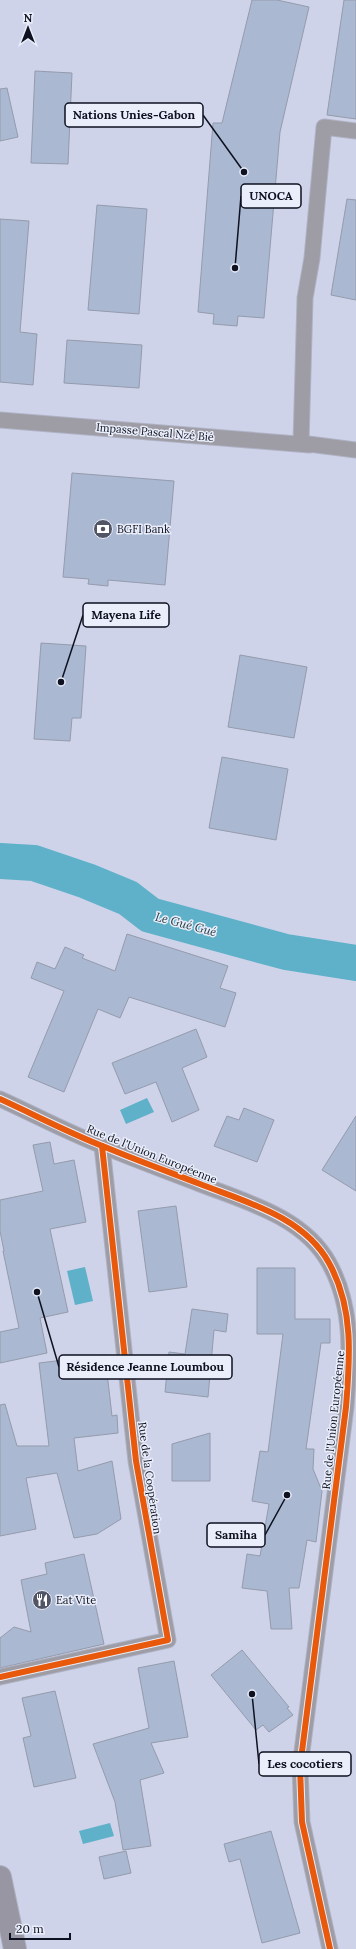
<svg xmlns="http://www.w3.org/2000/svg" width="356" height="1949" font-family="Lora,serif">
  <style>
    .water { fill: #5eb1c8 }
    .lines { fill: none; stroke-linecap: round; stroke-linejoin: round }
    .river { stroke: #5eb1c8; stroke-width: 36 }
    .building { fill: #aab8d1; stroke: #949bac }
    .minor-casing { stroke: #aeb2c3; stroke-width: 17 }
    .primary-casing { stroke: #aeb2c3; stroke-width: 24 }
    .minor { stroke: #9e9ca5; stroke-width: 15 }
    .primary { stroke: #9896a3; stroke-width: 22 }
    .cycleway-casing { stroke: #eaeefb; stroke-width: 8 }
    .cycleway { stroke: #e8590c; stroke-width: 6 }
    .labels { text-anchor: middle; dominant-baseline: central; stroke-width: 3; stroke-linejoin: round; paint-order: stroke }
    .street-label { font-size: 11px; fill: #0e111f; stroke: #eaeefb }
    .poi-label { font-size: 11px; fill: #0e111f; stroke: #eaeefb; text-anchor: start }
    .water-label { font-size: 12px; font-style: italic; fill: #233c42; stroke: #eaeefb }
    .leader { fill: none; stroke: #0e111f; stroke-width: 1.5 }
    .callout-dot { fill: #0e111f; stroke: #eaeefb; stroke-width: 1.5 }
    .callout { fill: #eaeefb; stroke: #0e111f; stroke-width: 1.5 }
    .callout-label { font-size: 12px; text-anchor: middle; font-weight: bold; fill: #0e111f }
  </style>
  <rect width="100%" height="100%" fill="#ced3ea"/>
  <g class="water">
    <path d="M147,1098L154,1112L126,1124L120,1110Z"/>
    <path d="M85,1267L93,1301L75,1305L67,1271Z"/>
    <path d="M110,1823L114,1836L83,1844L79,1831Z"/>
  </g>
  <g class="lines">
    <path class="river" d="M0,861L34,863L87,881L128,898L150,915L286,952L356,963"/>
  </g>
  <g class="building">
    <path d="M252,0H277L309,7L280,132L264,318L238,316L237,326L213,324L214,314L198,312L213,123H222Z"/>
    <path d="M344,0H356V119L327,115Z"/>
    <path d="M35,71L72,73L68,164L31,163Z"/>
    <path d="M7,88L18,137L0,141V89Z"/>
    <path d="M347,199L356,200V300L331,295Z"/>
    <path d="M97,205L147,209L139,314L88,310Z"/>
    <path d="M0,219L29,221L20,332L37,334L33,385L0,382Z"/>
    <path d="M67,340L142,345L139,388L64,383Z"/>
    <path d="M72,473L174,481L165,585L108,580V586L88,584L89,579L63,577Z"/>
    <path d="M41,643L86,646L81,718H72L70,741L34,739Z"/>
    <path d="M240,655L307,667L294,738L228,727Z"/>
    <path d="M222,757L288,769L276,840L209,828Z"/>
    <path d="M127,934L228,966L220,988L236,993L225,1027L129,997L120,1018L98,1009L64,1092L28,1077L64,991L31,978L37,962L55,969L65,947L84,955L82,958L115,971Z"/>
    <path d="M196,1029L207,1057L182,1068L199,1110L172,1122L156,1082L125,1094L112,1063Z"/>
    <path d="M244,1108L274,1120L257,1162L214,1146L227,1116L239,1120Z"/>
    <path d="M356,1116V1191L322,1170Z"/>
    <path d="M50,1142L54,1164L74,1160L86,1222L50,1229L68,1312L40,1318L47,1353L0,1363V1332L19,1328L3,1251H4L0,1231V1200L43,1191L33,1145Z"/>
    <path d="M176,1206L187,1287L149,1292L138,1211Z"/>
    <path d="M257,1268H295V1319H330V1343H321L306,1449H314L313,1469L322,1491L316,1542L307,1540L299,1588H289L292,1629H271L267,1591L242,1588L247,1554L260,1556L269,1504L252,1501L260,1451L268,1452L283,1334H257Z"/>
    <path d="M192,1309L228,1314L226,1332L214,1330L208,1397L165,1392L169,1352L185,1354Z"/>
    <path d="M105,1355L112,1416L117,1415L118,1433L74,1438L78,1471L112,1461L121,1519L97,1534L74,1538L57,1473L26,1478L36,1529L0,1536V1405L5,1404L17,1446H49L39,1363Z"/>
    <path d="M210,1433V1481H172V1444Z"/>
    <path d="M84,1554L104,1644L0,1668V1638L14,1627L31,1632L21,1580L47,1574L45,1563Z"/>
    <path d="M242,1650L289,1707L287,1708L293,1715L269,1732L263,1725L256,1730L211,1675Z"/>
    <path d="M174,1661L188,1737L151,1743L164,1773L140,1780L151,1846L123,1850L115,1802L93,1744L149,1728L138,1668Z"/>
    <path d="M55,1691L76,1778L34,1787L23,1738L31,1736L22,1698Z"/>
    <path d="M271,1831L300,1933L262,1943L240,1859L229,1862L224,1844Z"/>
    <path d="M126,1851L131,1873L104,1879L99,1857Z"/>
  </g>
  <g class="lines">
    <defs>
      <g id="minor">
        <path d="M356,131L324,127L312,258L305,298L301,443L356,450"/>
        <path d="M0,420L310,445"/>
        <path d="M0,1099C35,1115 69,1133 105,1147C136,1160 169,1172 200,1184C246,1202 304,1217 329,1263C354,1308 350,1358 346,1407L300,1767L302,1822L330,1949"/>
        <path d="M0,1677L168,1640L136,1461L102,1146"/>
      </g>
      <path id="primary" d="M0,1877L15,1949"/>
    </defs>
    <use href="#minor" class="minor-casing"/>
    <use href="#primary" class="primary-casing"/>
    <use href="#minor" class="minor"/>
    <use href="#primary" class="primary"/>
    <defs>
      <g id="cycleway">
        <path d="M0,1099C35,1115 69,1133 105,1147C136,1160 169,1172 200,1184C246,1202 304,1217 329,1263C354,1308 350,1358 346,1407L300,1767L302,1822L330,1949"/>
        <path d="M0,1677L168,1640L136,1461L102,1146"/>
      </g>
    </defs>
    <use href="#cycleway" class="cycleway-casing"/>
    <use href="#cycleway" class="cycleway"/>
  </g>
  <defs>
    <symbol id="bank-disc" viewBox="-11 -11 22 22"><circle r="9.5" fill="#515566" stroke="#eaeefb"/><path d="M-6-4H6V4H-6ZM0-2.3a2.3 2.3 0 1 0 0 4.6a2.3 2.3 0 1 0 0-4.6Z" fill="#fff"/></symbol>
    <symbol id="restaurant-disc" viewBox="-11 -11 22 22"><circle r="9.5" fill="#515566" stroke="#eaeefb"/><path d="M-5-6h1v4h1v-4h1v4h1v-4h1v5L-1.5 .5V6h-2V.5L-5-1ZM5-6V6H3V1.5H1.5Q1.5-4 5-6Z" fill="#fff"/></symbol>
  </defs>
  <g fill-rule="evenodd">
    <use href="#bank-disc" x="92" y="518" width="22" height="22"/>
    <use href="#restaurant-disc" x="31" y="1589" width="22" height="22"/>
  </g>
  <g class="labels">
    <g class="street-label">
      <text transform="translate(155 432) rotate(5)">Impasse Pascal Nzé Bié</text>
      <text transform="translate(152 1154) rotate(22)">Rue de l'Union Européenne</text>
      <text transform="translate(333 1420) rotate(-84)">Rue de l'Union Européenne</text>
      <text transform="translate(150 1478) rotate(82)">Rue de la Coopération</text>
    </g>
    <g class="poi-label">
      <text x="117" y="529">BGFI Bank</text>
      <text x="56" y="1600">Eat Vite</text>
    </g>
    <g class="water-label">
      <text transform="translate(186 924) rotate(15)">Le Gué Gué</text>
    </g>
  </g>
  <path class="leader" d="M244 172L203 115M235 268L241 196M61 682L83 615M37 1292L59 1367M287 1495L265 1535M252 1694L259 1764"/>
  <g class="callout-dot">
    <circle cx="244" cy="172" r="4"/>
    <circle cx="235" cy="268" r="4"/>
    <circle cx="61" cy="682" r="4"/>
    <circle cx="37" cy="1292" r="4"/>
    <circle cx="287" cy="1495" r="4"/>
    <circle cx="252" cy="1694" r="4"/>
  </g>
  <g class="callout">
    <rect x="65" y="103" width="138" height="24" rx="4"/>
    <rect x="241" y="184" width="60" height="24" rx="4"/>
    <rect x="83" y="603" width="86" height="24" rx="4"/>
    <rect x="59" y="1355" width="173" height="24" rx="4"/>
    <rect x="207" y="1523" width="58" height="24" rx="4"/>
    <rect x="259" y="1752" width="92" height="24" rx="4"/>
  </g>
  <g class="callout-label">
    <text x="134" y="119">Nations Unies-Gabon</text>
    <text x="271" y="200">UNOCA</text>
    <text x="126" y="619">Mayena Life</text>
    <text x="145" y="1371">Résidence Jeanne Loumbou</text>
    <text x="236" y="1539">Samiha</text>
    <text x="305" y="1768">Les cocotiers</text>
  </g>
  <g transform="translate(28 28)" stroke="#eaeefb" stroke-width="3" paint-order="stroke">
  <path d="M0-3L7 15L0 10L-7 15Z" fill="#0e111f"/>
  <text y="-6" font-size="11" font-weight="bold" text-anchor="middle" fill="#0e111f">N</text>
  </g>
  <path d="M10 1933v6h60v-6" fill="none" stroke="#0e111f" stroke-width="2"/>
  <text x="16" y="1933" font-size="12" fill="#0e111f" stroke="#eaeefb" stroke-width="3" paint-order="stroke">20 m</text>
</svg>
